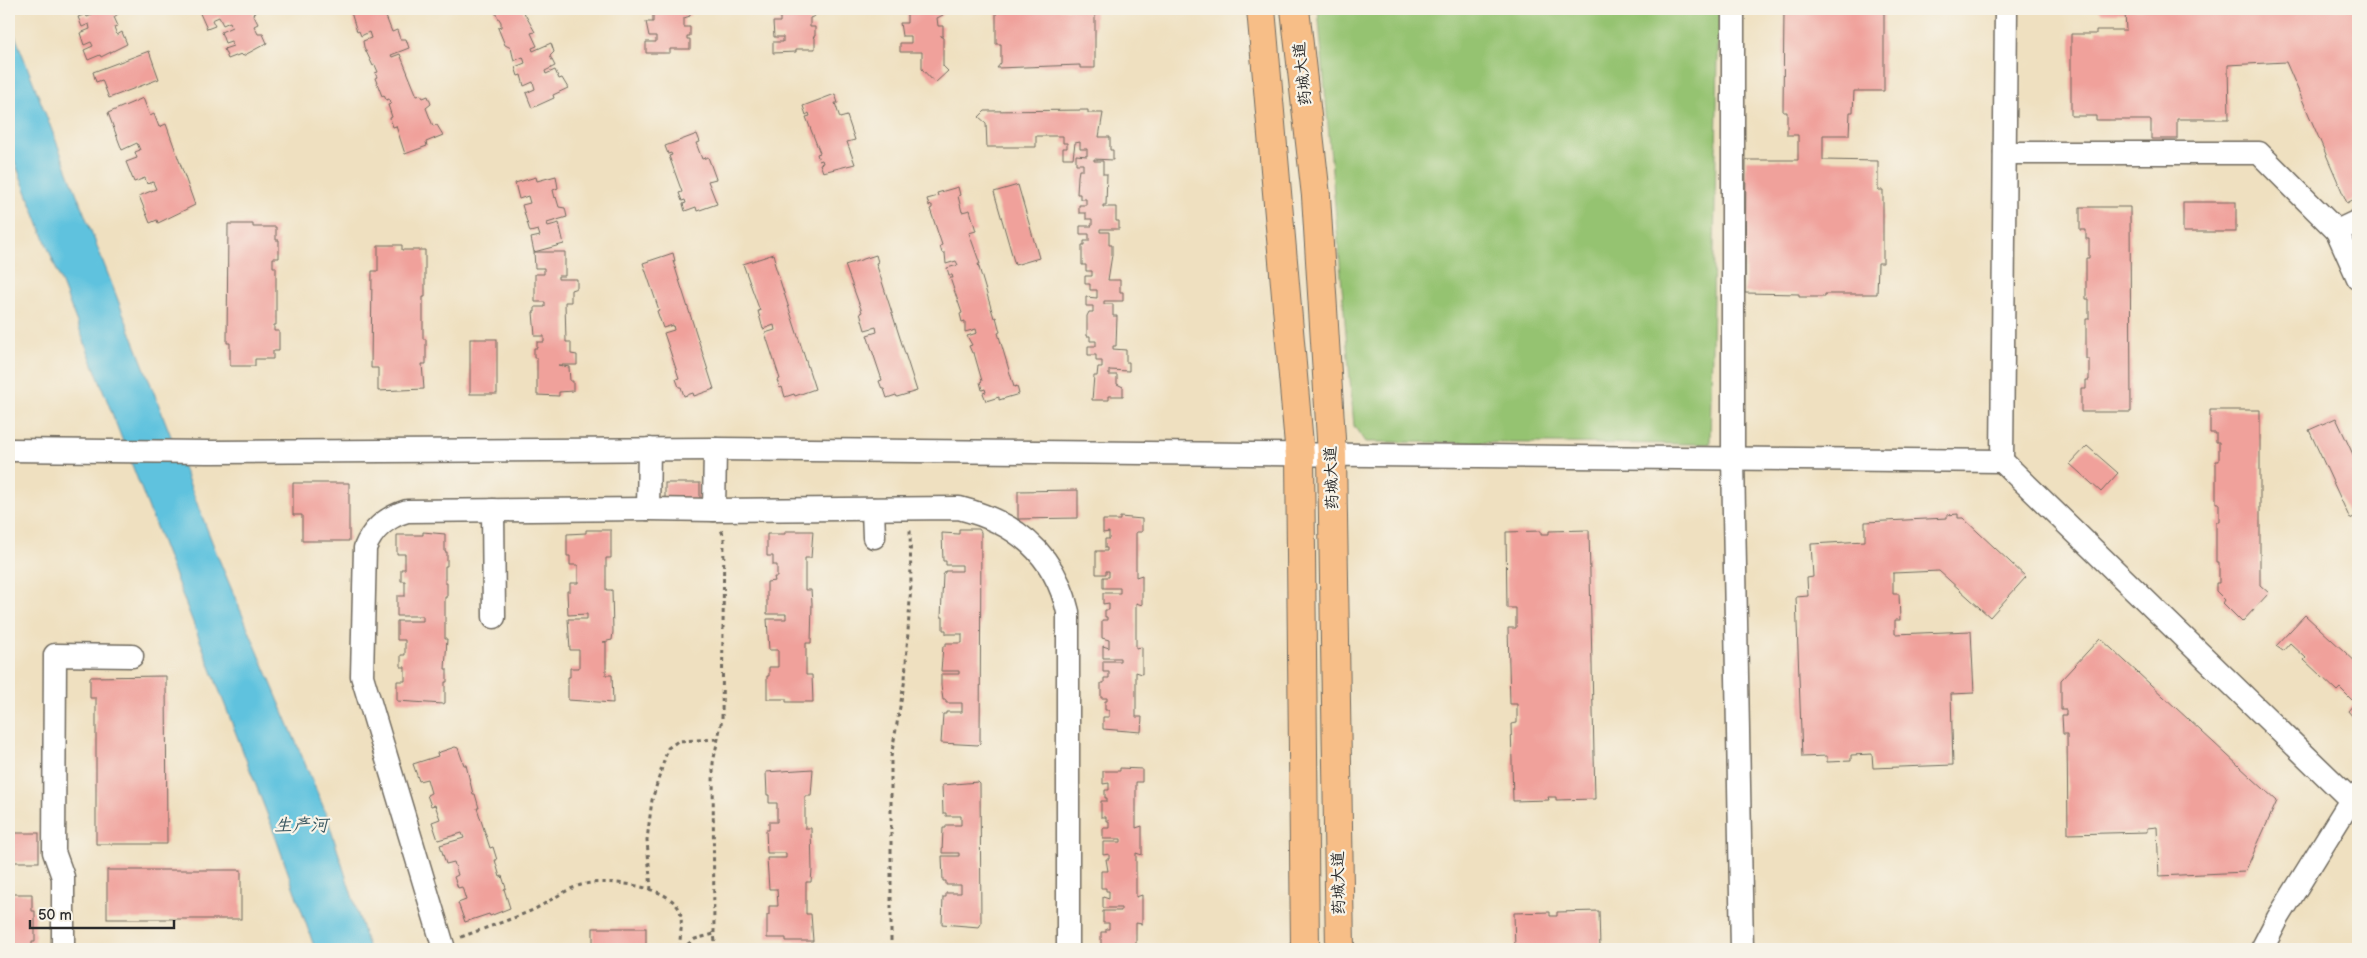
<svg xmlns="http://www.w3.org/2000/svg" width="2367" height="958" font-family="'Balsamiq Sans','LXGW WenKai TC',sans-serif">
  <style>
    .green { fill: #95c371; stroke: #60774e }
    .water { fill: #5fc2de; stroke: #457684 }
    .building { fill: #f0a19b }
    .lines { fill: none; stroke-linecap: round; stroke-linejoin: round }
    .minor-casing { stroke: #706a5f; stroke-width: 25 }
    .major-casing { stroke: #706a5f; stroke-width: 30 }
    .path { stroke: #706a5f; stroke-width: 3; stroke-dasharray: 4 4; stroke-linecap: butt }
    .minor { stroke: #fff; stroke-width: 22 }
    .major { stroke: #f7be87; stroke-width: 28 }
    .labels { text-anchor: middle; dominant-baseline: central; stroke-width: 4.5; stroke-linejoin: round; paint-order: stroke }
    .street-label { font-size: 16px; fill: #2b2b2b; stroke: #f7f3e8 }
    .water-label { font-size: 18px; font-style: italic; fill: #3b5861; stroke: #f7f3e8 }
  </style>
  <rect width="100%" height="100%" fill="#f7f3e8"/>
  <filter id="ink" filterUnits="userSpaceOnUse"><feTurbulence type="fractalNoise" baseFrequency=".02" numOctaves="2"/><feDisplacementMap in="SourceGraphic" scale="10" xChannelSelector="R" yChannelSelector="G"/><feConvolveMatrix kernelMatrix="1 2 1 2 8 2 1 2 1" color-interpolation-filters="sRGB"/></filter>
  <filter id="wash" filterUnits="userSpaceOnUse"><feTurbulence type="fractalNoise" baseFrequency=".0096" numOctaves="4" result="noise"/><feDisplacementMap in="SourceGraphic" scale="20" xChannelSelector="R" yChannelSelector="G"/><feGaussianBlur stdDeviation="1.12" result="paint"/><feColorMatrix in="noise" values="0 0 0 0 0 0 0 0 0 0 0 0 0 0 0 0 0 1.4 0 .05"/><feComposite in="paint" operator="in"/></filter>
  <g filter="url(#wash)">
    <rect width="100%" height="100%" fill="#efe0c0"/>
    <path class="green" d="M1318,9H1719L1710,444L1365,442L1354,426Z"/>
    <path class="water" d="M9,20L218,557L325,811L369,949H315L271,824L9,147Z"/>
    <g id="blocks">
      <g class="building">
        <path d="M90,9H116L118,14L114,17L118,26L114,27L117,35L122,32L127,44L101,57L100,55L88,60L84,50L93,46L91,42L84,45L80,33L90,29L89,24L82,27L78,17L86,14L87,17L92,15Z"/>
        <path d="M198,9H259L253,14L258,24L254,26L258,34H263L267,43L243,56L241,54L228,59L224,49L233,46L231,41L225,43L221,32L232,27L230,22L223,25L219,17L212,20L215,26L207,29Z"/>
        <path d="M350,9H383L392,32L397,30L400,39H406L409,48L391,55L392,57L400,54L417,96L421,95L423,98L428,96L431,104L426,108L433,126L437,125L443,135L426,142L427,146L405,154L396,126L393,127L390,118L392,117L388,105L391,104L389,99L386,100L384,95L382,96L375,78L377,77L375,73L378,72L375,65L373,66L364,47L363,41L371,38L369,32L361,36L359,31L357,32Z"/>
        <path d="M499,9H522L535,32L531,33L537,46L532,48L533,51L551,43L554,52L550,56L555,66L545,71L546,74L555,70L559,79L562,78L568,88L553,95L554,98L532,108L526,93L535,89L533,82L524,86L521,75L518,76L515,67L525,63L523,57L514,61L511,48L505,45L498,28L501,27V22L494,11Z"/>
        <path d="M664,9H690V16L684,18V27H690V36H687V39H690V49H670V53H646V42H656V36H649L646,22H653V11L664,14Z"/>
        <path d="M790,9H815V16L810,18V27H815V36H813L815,38V49H796V52L773,53V42H783V37H774L773,22H780V11L790,14Z"/>
        <path d="M918,9H943V15L937,18L938,26H943V36H940L943,38V66L948,71L935,83L922,69V52H900V43H911V36H902L900,23H907V11L918,14Z"/>
        <path d="M996,9H1095V68H1080V65L997,68L1001,63V44H996Z"/>
        <path d="M1784,9H1884V91H1854L1853,112H1850L1849,135H1823V160L1878,161V190H1883V263H1878L1877,294H1825V297H1799V294L1745,293L1746,160H1798V135H1787V112H1783Z"/>
        <path d="M2098,9H2358V197L2347,203L2286,62L2228,65L2229,119H2177V139H2151V120H2096V116H2071V34H2096V30H2126L2125,13H2102Z"/>
        <path d="M149,51L159,79L109,98L102,80L96,82L93,72Z"/>
        <path d="M835,94L838,103H835L840,118L847,116L855,140L847,142L855,164L823,172L820,164L823,163L822,160L819,161L817,154L820,153L806,117L810,116L809,113L806,115L803,106Z"/>
        <path d="M143,98L150,116L154,114L159,127L166,124L195,205L158,223L157,220L150,223L139,196L156,189L153,182L147,184L145,178L134,182L126,162L137,158L135,152L140,150L137,143L122,150L108,113Z"/>
        <path d="M1088,110V113H1103L1099,137H1110V150H1113V160L1094,159V161H1103V174H1107L1106,205H1103V207H1116V221H1119V229H1100V232H1109V245H1112V255L1108,280H1120V292H1123V301H1104V304H1113V316H1117L1116,346H1113V349L1126,350V362H1129V371L1109,370V375H1117V384L1123,387V396H1109V400H1092L1094,376H1097L1098,367H1102V361H1096V355H1088V346H1096V341H1090V336H1087V316L1089,312H1093V306H1086V297L1097,298V290H1090V284H1085V276H1092V271H1086V265H1082V245H1084V241H1089V234H1080V226H1092V219H1086V213H1079V205H1086V199H1080V194H1077L1078,176L1079,170H1083V164H1076V155L1087,156V149H1080V142L1075,143L1073,158H1063V148H1067V143H1063V136H1036V147H987L986,123L979,117L985,111Z"/>
        <path d="M697,134L700,142L696,143L702,159L708,157L716,179L708,181L717,204L697,211L696,207L685,211L683,204L686,203L685,200L682,201L679,193L682,192L669,156L672,155L671,153L668,154L665,146Z"/>
        <path d="M556,176L558,188L553,190L555,198L556,197L559,207L565,208L567,217L547,223L548,226L559,223L564,244L534,252L531,238L540,236L538,230L530,232L522,205L530,203L528,196L519,199L515,183L536,177L537,181Z"/>
        <path d="M1018,185L1039,258L1015,265L994,192Z"/>
        <path d="M958,187L960,195L958,196L962,212L970,210L976,231L969,233L980,264H978L994,318L996,317L1000,332L998,333L1014,387L1017,386L1019,394L999,400V397L986,401L983,393L986,392L985,389L982,390L980,382L982,381L974,353H972L969,346L972,345L967,336L977,333L976,329L965,332V321L962,322L960,314L962,313L950,278H953L952,275H949L947,268L958,265L956,261L946,264L945,253H942L940,246L942,245L930,209L932,208V205L929,206L927,199L938,196L937,193Z"/>
        <rect x="2183" y="202" width="53" height="30"/>
        <path d="M2080,207H2130L2131,412H2081V389H2086V380H2089V359H2086V319H2089V299H2086V258H2089V239H2086V230H2080Z"/>
        <path d="M228,224H253V227H276V240H279V258H273V267H276V325H274V331H279V351H273V359H255V366H230V343H227Z"/>
        <path d="M378,245H402V250H425V297H423V339H426V364H422L424,389L378,391V368H371L372,271H378Z"/>
        <path d="M534,252H565V276H558V279H577V288L571,290V302H565L566,342H571V354L577,355V365H558L569,367L570,381H573V391L559,392V396L537,395V358H534V348H537V342H544V336H535L533,312H535V307H545V302H535V274H544V268H535Z"/>
        <path d="M673,253L675,261H673L714,389L694,396L693,393L684,396L681,387H679L676,379L679,378L664,333L674,330L673,325L663,328L657,311L659,310L643,263Z"/>
        <path d="M774,254L776,261L774,262L815,389L795,396L794,394L785,397L782,387L780,388L777,380L780,379L765,333L775,330L774,325L763,329L758,311H760L743,264Z"/>
        <path d="M876,255L878,262L876,263L917,391L897,397L896,395L887,398L884,389H882L879,381L882,380L867,335L877,332L876,327L865,330L860,313L862,312L845,265Z"/>
        <rect x="470" y="339" width="27" height="55"/>
        <path d="M2210,410H2260V585L2269,593L2242,622L2223,603L2225,600L2216,591V583H2219V562H2216V522H2219V503H2216V461H2219V442H2216V433H2210Z"/>
        <path d="M2336,418L2358,465V515L2350,519L2309,430Z"/>
        <path d="M2087,446L2118,473L2101,492L2070,464Z"/>
        <path d="M293,483H349V541H302V515H293Z"/>
        <rect x="665" y="483" width="35" height="20"/>
        <path d="M1078,490V518L1018,519V491Z"/>
        <path d="M1958,514V518H1963L2026,577L1990,617L1939,571L1893,573V594H1899L1900,620H1895V634L1971,631L1974,693L1951,694L1953,765L1873,768L1872,754L1851,755V761L1827,762V756L1802,757L1796,597L1808,596L1807,578L1813,577L1811,544L1865,541V522L1947,518V515Z"/>
        <path d="M1120,517L1142,519V532H1136V577L1142,575V605L1136,603V648L1142,647V674L1136,672V717H1142L1141,732L1103,729V717H1109V710H1105V701H1107V698H1101V683H1104V678H1109V672H1103V661H1120V658H1103V646L1109,648V640L1102,638V620H1107V617H1105V610H1109V603L1103,604V593H1120V588H1103V577H1109V571H1106V574H1096V551H1107V548H1105V539H1109V532L1103,533V520H1120Z"/>
        <path d="M959,529H979L981,532L980,743L978,745L941,743L943,714H946V712H962V703H946V700H943L941,685V674H959V671H941L943,646H946V643H962V634H946V630H943V617H941L943,575L946,571H962V565H946V561H943L942,533L959,534Z"/>
        <path d="M586,530H611V558H606V590H612L613,632L612,640L603,642H606V675H612L613,703L568,700V677H570V668H579V650H570L568,619H587V614L568,615L567,591H570V583H578V565H570V556H567V534L586,533Z"/>
        <path d="M1589,530L1595,799L1556,800V797H1548L1549,800L1513,801L1511,724L1517,723V704H1510L1508,628H1516V608H1507L1506,532L1541,531V534H1549V531Z"/>
        <path d="M785,531H813L811,558H805V590H811L812,603L811,643H806V675H812L813,702H786V699H767V676H769V667H778V650H769L767,619H786V614H767V582L775,581L774,577H777V565H773V556H767V534H785Z"/>
        <path d="M423,532L445,534V552H447V566H445V583H447V597H445V639H447L445,669H447V682H445V703L443,704L397,701V681H405V667H401V655H405V640H397V621H423V616H397V596H405V581H401V569H405V554H397V535H423Z"/>
        <path d="M2305,615L2358,664V711L2353,717L2348,711L2355,703L2340,688L2337,691L2304,660L2306,658L2290,643L2283,651L2276,646Z"/>
        <path d="M2100,638L2277,801L2245,872L2159,876L2157,827L2147,828V832L2068,834L2067,734H2063L2062,715H2066V710H2061V680Z"/>
        <path d="M166,676L167,844H96V698H90V677Z"/>
        <path d="M455,747L458,748L464,765H466L473,794H475L479,808H477L490,848L493,847L497,860H495L500,877L502,876L506,888L504,889L510,908L490,916L489,914L465,922L458,903L466,900L462,887L458,888L454,877L458,875L454,862L446,864L440,845L464,838L462,833L438,840L432,822L440,819L435,805L431,806L427,795L431,793L427,779L419,781L413,764L438,756L437,753Z"/>
        <path d="M1120,768L1142,769V782H1136V828L1142,826V855L1136,853V897L1142,895V924L1136,923V949H1101V932H1106V929H1109V923H1103V911H1121V908H1103V897L1109,899V891H1106V888H1101V871H1108L1106,859H1109V854L1103,855V842H1121V839H1103V828H1109V821H1106V817H1101V801H1107V798H1105V790H1109V783L1103,784V771H1120Z"/>
        <path d="M813,769L811,796H805V828H811L812,870L811,882H806V914H811L813,941H786V938H767V915H769V906H778L777,889H769L767,858H786V853H767L766,830H769V822H777V803H769V795H767L766,772Z"/>
        <path d="M978,782L980,784L981,924L979,927L942,924L943,897H946V893H961V885H946V881H943L942,856H959V853H942L943,828H946V825H961V816H946V813H943L942,785Z"/>
        <rect x="9" y="833" width="30" height="29"/>
        <rect x="107" y="870" width="134" height="49"/>
        <path d="M9,894H32V911H35V942H32V949H9Z"/>
        <path d="M1599,911L1600,949H1515L1514,913L1550,912V916H1557V912Z"/>
        <rect x="593" y="928" width="53" height="21"/>
      </g>
    </g>
  </g>
  <g filter="url(#ink)">
    <use href="#blocks" fill-opacity="0" stroke="#706a5f" stroke-width="1"/>
    <g class="lines">
      <defs>
        <g id="minor">
          <path d="M1733,9V458L1742,949"/>
          <path d="M2005,153H2259L2337,231"/>
          <path d="M2358,221L2337,231L2358,278"/>
          <path d="M649,449L648,509L714,510L715,449"/>
          <path d="M9,450L208,452L715,449L2002,461L2006,9"/>
          <path d="M2002,461L2351,800"/>
          <path d="M873,509L874,537"/>
          <path d="M493,510L494,617"/>
          <path d="M714,510L959,508C1016,522 1055,554 1068,612V949"/>
          <path d="M63,949V877L54,852L55,655L132,656"/>
          <path d="M444,949L362,676L365,548C373,528 387,517 407,511L648,509"/>
          <path d="M2262,949L2278,918L2351,800L2358,793"/>
        </g>
        <g id="major">
          <path d="M1261,9L1300,456L1305,949"/>
          <path d="M1295,9L1316,196L1332,455L1340,949"/>
        </g>
      </defs>
      <use href="#minor" class="minor-casing"/>
      <use href="#major" class="major-casing"/>
      <g class="path">
        <path d="M651,890L647,840L652,800L668,748L678,741L718,739"/>
        <path d="M461,937C485,928 510,920 533,910C549,902 564,890 581,885C604,878 670,885 680,911C683,922 680,938 679,949"/>
        <path d="M681,949L695,939L714,934"/>
        <path d="M716,949L714,934L713,763L722,719L724,538L721,529"/>
        <path d="M891,949V757L905,679L911,584L910,529"/>
      </g>
      <use href="#minor" class="minor"/>
      <use href="#major" class="major"/>
    </g>
  </g>
  <g class="labels">
    <g class="street-label">
      <text transform="translate(1303 74) rotate(-96)">药城大道</text>
      <text transform="translate(1332 478) rotate(-92)">药城大道</text>
      <text transform="translate(1339 883) rotate(-91)">药城大道</text>
    </g>
    <g class="water-label">
      <text x="301" y="825">生产河</text>
    </g>
  </g>
  <rect width="2367" height="958" fill="none" stroke="#f7f3e8" stroke-width="30"/>
  <path d="M30 920v8h144v-8" fill="none" stroke="#2b2b2b" stroke-width="2.5"/>
  <text x="38" y="920" font-size="15" fill="#2b2b2b" stroke="#f7f3e8" stroke-width="4" paint-order="stroke">50 m</text>
</svg>
